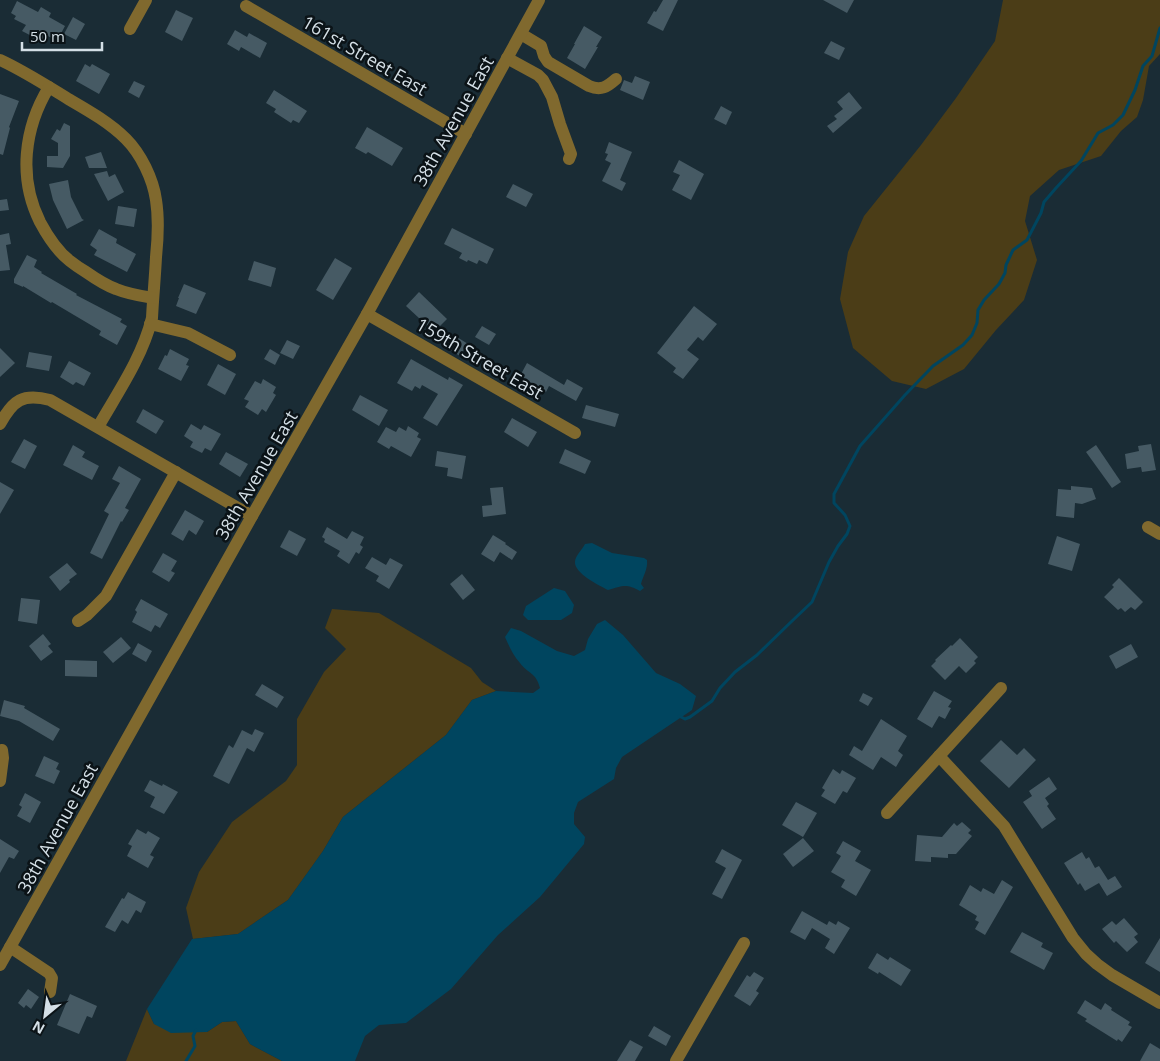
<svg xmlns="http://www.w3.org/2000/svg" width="1160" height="1061" font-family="'Open Sans',sans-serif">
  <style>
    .green { fill: #4b3d17 }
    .water { fill: #00455f }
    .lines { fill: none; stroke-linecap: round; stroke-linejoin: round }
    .stream { stroke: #00455f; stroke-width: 3 }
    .building { fill: #465a64 }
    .minor { stroke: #80692e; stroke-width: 12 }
    .labels { text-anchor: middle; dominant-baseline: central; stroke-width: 5; stroke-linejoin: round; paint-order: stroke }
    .street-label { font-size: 18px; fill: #d4dfe6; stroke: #0b1317 }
  </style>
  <rect width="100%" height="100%" fill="#1a2c35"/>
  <g class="green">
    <path d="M1003,0H1160V54L1149,66L1143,100L1137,117L1121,131L1101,156L1059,170L1030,196L1025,221L1037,260L1024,300L996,330L964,369L926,389L892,381L853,348L840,299L848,252L864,216L921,145L956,98L995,41Z"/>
    <path d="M332,609L379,613L471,668L482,682L496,691L472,700L446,735L343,817L323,851L288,900L238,934L193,939L186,908L199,872L232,822L286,781L297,765V719L324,672L346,649L325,628Z"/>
    <path d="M147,1009L154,1024L207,1032L222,1022L236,1021L250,1044L282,1061H126Z"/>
  </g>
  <g class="water">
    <path d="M592,543L612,553L644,558L647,560C648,569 643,576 641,584L644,588L640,591C626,583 622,586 608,590C600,586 574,573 575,562C575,556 582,550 585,544Z"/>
    <path d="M554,588L565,591L574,605L572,613L561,620H528L523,615L526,606Z"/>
    <path d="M605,620L623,635L656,673L680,684L696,696L692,710L622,757L616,768L614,779L578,802L574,813V824L585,837L584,844L540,897L498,935L451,989L406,1023L379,1025L365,1036L355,1061H282L250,1044L236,1021L222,1022L207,1032L171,1033L154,1024L147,1009L192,939L238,934L288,900L323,851L343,817L446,735L472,700L496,691L533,693L540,688C536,672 528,674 520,663C513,655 509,646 505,637L511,628L521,631L557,651L574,656L585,650L588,639L597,624Z"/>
  </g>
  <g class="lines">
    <g class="stream">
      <path d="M679,716L685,719L690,717L712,701L720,688L735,672L757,655L791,622L812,602L829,562L838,546L847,534L850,526L845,515L834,503V494L860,446L905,395L933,366L963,345L972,335L977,323L978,310L984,300L999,284L1005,273L1006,265L1013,250L1027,240L1041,213L1044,202L1056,188L1081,161L1098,133L1113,125L1123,115L1135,90L1143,66L1152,56L1160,28"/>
      <path d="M186,1061L195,1046L193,1036L196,1030"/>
    </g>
  </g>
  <g class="building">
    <path d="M663,0H678L663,31L647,23L654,11L656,12Z"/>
    <path d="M823,0H854L847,13Z"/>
    <path d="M17,1L38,12L41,7L51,13L49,17L65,26L57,41L46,35L43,42L22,31L26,25L14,19L16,16L11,13Z"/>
    <path d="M176,10L193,18L182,41L165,32Z"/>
    <path d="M73,17L85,24L76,40L64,34Z"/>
    <path d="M584,26L602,37L596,47H598L585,69L567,58L575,44H574Z"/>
    <path d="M235,30L247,37L249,33L267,43L260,58L241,47L239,51L227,44Z"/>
    <path d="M831,41L845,48L839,60L824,53Z"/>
    <path d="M85,64L90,67L92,64L110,74L99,94L76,81Z"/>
    <path d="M635,76L650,82L643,100L620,90L624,80L632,83Z"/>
    <path d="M134,81L145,86L139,98L128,92Z"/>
    <path d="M274,90L307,111L299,123L293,120L291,123L274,112L276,109L266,103Z"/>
    <path d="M849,92L862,108L833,133L827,126L837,119L834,116L843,109L837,102Z"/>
    <path d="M0,94L19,101L9,127L10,128L3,155L0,154Z"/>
    <path d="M721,106L732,112L726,125L714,119Z"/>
    <path d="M64,123L70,126V156L63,168L47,167V156H58V143L51,139L57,129L60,131Z"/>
    <path d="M367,127L403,148L392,166L368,152L366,154L355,148Z"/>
    <path d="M609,142L632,152L620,180L626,183L622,191L602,181L611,163L605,160L608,154L605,153Z"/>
    <path d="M101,152L107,168H89L85,157Z"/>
    <path d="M679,160L704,174L691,200L672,190L680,175L673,172Z"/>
    <path d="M107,171L109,177L115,174L124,192L108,201L94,174Z"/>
    <path d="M68,180L71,197L82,219L84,220L67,229L53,200L49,184Z"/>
    <path d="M513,184L533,194L526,207L506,197Z"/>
    <path d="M7,199L9,210L0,211V200Z"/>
    <path d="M118,206L137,209L134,227L115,224Z"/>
    <path d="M452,228L494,249L487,264L479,260L477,264L468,260L467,262L459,258L462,253L444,244Z"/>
    <path d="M99,229L117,239L116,243L136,254L127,272L94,255L97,250L90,245Z"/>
    <path d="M9,233L11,244L6,245L10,270L0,271V235Z"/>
    <path d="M27,255L37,260L34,267L42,272L41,273L77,294L76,295L122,319L120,322L127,326L117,345L99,335L101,331L52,302L51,303L23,286V287L14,283V279Z"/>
    <path d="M335,258L352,268L333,300L316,290Z"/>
    <path d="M254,261L276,268L271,287L248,280Z"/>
    <path d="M184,284L206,293L196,314L176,306L179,298H178Z"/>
    <path d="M419,292L447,319L434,332L406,306Z"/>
    <path d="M694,306L717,324L703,341L698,337L687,350L699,359L683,379L673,372L676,368L657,353Z"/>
    <path d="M482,326L496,334L489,345L475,337Z"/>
    <path d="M457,337L468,344L460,356L450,350Z"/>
    <path d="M287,340L300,346L293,359L280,353Z"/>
    <path d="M0,348L15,363L0,377Z"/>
    <path d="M170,349L189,359L186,365L189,366L181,381L158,369L165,355L167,356Z"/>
    <path d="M270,349L280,355L275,365L264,359Z"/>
    <path d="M29,352L52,356L49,371L26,367Z"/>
    <path d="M411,359L448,380L449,377L463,385L437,426L423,418L438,394L422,385L420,389L415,386L412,391L397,383Z"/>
    <path d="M69,361L91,373L84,386L76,382L73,385L60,377Z"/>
    <path d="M527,363L564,385L567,379L583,388L576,401L549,386L546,392L520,376Z"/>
    <path d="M218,364L236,374L225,395L207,385Z"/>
    <path d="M263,379L276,387L273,393L276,395L266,412L262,409L258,415L245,407L249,401L244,399L255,381L261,384Z"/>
    <path d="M360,395L388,410L379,426L352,410Z"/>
    <path d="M586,405L619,414L615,427L582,418Z"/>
    <path d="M143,409L164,421L156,434L136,422Z"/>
    <path d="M512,418L537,432L528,447L504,432Z"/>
    <path d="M191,424L201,430L204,425L221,434L211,451L205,448L202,453L190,447L193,442L184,436Z"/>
    <path d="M408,426L419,433L417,437L421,439L411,457L391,446L389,449L377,442L386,427L396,432L399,427L406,431Z"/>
    <path d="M24,439L37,446L25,469L11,462Z"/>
    <path d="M1151,444L1156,470L1142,472L1141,467L1127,469L1125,454L1139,451L1138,446Z"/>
    <path d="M73,445L85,452L82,457L99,466L92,480L63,465Z"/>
    <path d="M1096,445L1121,482L1112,488L1086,452Z"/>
    <path d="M565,449L591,461L585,474L559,463Z"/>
    <path d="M437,451L466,456L462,479L447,476L448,468L435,466Z"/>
    <path d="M226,452L248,464L240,477L219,464Z"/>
    <path d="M119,466L141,479L125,508L129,510L122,522L121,521L102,559L90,553L109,514L104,511L120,483L112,479Z"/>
    <path d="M0,482L14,490L0,514Z"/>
    <path d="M1071,486L1092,488L1096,499L1082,504L1075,503L1074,518L1056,516L1058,489L1071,490Z"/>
    <path d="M503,487L506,514L483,517L482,506L492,505L490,488Z"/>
    <path d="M185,510L204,521L196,535L189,530L183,541L171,534Z"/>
    <path d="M327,527L347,539L352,531L364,537L360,545L363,547L359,554L356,552L349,564L337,556L340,551L324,542L325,539L322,537Z"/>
    <path d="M289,530L306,539L297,556L280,547Z"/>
    <path d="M493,535L506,543L505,544L517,552L512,560L500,552L494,562L481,554Z"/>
    <path d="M1057,536L1080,544L1072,571L1048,564Z"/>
    <path d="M163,553L177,561L171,571L175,573L169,582L152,572Z"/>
    <path d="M372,557L386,565L390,558L403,565L389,589L376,581L379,576L365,568Z"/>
    <path d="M67,563L77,574L69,580L70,582L60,591L49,577Z"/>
    <path d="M462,574L475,590L463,600L450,584Z"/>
    <path d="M1119,578L1143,602L1135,610L1131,607L1125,612L1121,608L1118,610L1104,597L1114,587L1112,585Z"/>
    <path d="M21,598L40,600L37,624L18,621Z"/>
    <path d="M141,599L168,614L160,628L155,625L151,632L132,622L137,612L135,610Z"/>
    <path d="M43,634L51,644L48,646L53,652L41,661L29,646Z"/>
    <path d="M121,637L131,648L113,663L103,652Z"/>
    <path d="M960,638L978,657L974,661L976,663L966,673L959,666L945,680L931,666L936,661L935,660L951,645L952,646Z"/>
    <path d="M138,643L152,651L146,662L132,654Z"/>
    <path d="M1131,644L1138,657L1116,669L1109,656Z"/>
    <path d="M65,660L97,661V677L65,676Z"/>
    <path d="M262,684L284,697L277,708L255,695Z"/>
    <path d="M934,691L952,701L948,707L951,708L945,719L939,716L932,728L917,719Z"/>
    <path d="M863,693L873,698L868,706L859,701Z"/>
    <path d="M4,700L25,706L24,708L60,729L53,741L19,721L0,716Z"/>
    <path d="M881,719L907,736L898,751L903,755L896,767L881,757L873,770L849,755L854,746L862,751Z"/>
    <path d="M255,729L264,733L254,752L247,748L229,784L213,776L229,745L233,748L242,730L252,735Z"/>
    <path d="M1001,740L1017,755L1024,748L1036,760L1009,788L980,761Z"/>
    <path d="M44,756L59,763L56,769L60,771L54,784L35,776Z"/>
    <path d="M833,769L840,774L842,770L856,778L847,793L843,791L835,804L821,796L825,790L822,788Z"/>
    <path d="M1049,777L1057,789L1045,798L1049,804L1047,806L1056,819L1042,829L1023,802L1032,796L1029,791Z"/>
    <path d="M150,780L162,786L163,784L178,792L164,814L150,807L155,797L144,791Z"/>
    <path d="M25,793L41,802L30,823L17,816L22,807L19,805Z"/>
    <path d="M796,802L817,813L803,837L782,825Z"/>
    <path d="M962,822L971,830L968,833L972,836L956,854H948V858L931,857V862L915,861L917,835L942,837L954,823L957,826Z"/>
    <path d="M137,829L146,834L148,831L160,838L150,855L154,857L148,868L127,856L132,846L128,844Z"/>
    <path d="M803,838L814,851L793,867L783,854Z"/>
    <path d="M0,839L19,851L14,859L9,857L0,873Z"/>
    <path d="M843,841L861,851L855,861L871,870L856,896L841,887L845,880L831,872L841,856L836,853Z"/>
    <path d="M722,849L742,860L722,899L712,894L726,868L715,862Z"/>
    <path d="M1082,852L1086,859L1089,857L1095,868L1099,866L1108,880L1115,876L1122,887L1107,896L1099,883L1085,891L1080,883L1078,885L1064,863Z"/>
    <path d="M1002,880L1013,887L985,935L975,929L979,922L975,920L977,916L959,905L970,885L981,892L983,888L994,894Z"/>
    <path d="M128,892L146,902L141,913L136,910L128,924L122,920L115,932L105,927L122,898L124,899Z"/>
    <path d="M802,911L827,925L829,921L836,925L838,921L850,928L834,954L825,948L830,939L812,928L805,940L790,932Z"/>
    <path d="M1124,918L1138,934L1134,937L1138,942L1127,952L1116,941L1114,943L1102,929L1112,921L1116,925Z"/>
    <path d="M1022,932L1043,943L1041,947L1053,953L1044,970L1010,952Z"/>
    <path d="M1160,938V972L1145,963Z"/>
    <path d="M877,953L888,960L890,957L911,970L901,986L879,972L878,974L868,968Z"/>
    <path d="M754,972L764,978L756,991L759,993L750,1006L734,996L747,975L750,977Z"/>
    <path d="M28,989L39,997L31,1009L26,1005L24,1008L18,1003Z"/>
    <path d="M70,994L97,1006L92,1018L87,1016L79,1034L57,1025Z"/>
    <path d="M1085,1000L1101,1010L1105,1003L1112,1008L1111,1010L1130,1022L1128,1025L1132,1027L1122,1042L1118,1039L1117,1041L1085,1021L1087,1019L1077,1013Z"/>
    <path d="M654,1026L671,1036L666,1046L648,1036Z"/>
    <path d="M630,1040L643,1047L635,1061H617Z"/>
    <path d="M1150,1043L1160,1049V1061H1140Z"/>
  </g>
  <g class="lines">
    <g class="minor">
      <path d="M246,6L466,134"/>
      <path d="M130,29L146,0"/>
      <path d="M521,34L541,46L544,56L548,62L589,86C601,91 607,87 616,79"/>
      <path d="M507,58L538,75L543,80L552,97L560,124L571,154L569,159"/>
      <path d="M0,60C24,71 47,86 70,100C89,111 110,123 126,139C141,154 153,179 156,200C159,219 158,238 156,257C155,278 153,298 152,318C142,358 118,392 98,427"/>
      <path d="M49,87C24,128 18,178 40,222C48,237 57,251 70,261C75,265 81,269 86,272C96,279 105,285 116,289C128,294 141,296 153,298"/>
      <path d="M367,314L575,433"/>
      <path d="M150,324L188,333L230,355"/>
      <path d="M0,424C13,400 23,393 50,400L252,516"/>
      <path d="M1148,527L1160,534"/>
      <path d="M78,621L87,615L106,596L176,472"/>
      <path d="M939,756L1004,826L1073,938L1086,954L1097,964L1112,975L1160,1003"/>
      <path d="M0,781L3,758L2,750"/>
      <path d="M887,813L1001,688"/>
      <path d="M10,947L49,973L52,978L50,992"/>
      <path d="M0,965L252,516L367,314L539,0"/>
      <path d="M676,1061L744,943"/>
    </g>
  </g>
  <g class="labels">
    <g class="street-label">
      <text transform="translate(365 55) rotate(30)">161st Street East</text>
      <text transform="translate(453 121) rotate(-61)">38th Avenue East</text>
      <text transform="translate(480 358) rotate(30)">159th Street East</text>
      <text transform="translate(256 475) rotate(-60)">38th Avenue East</text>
      <text transform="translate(57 828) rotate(-61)">38th Avenue East</text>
    </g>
  </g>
  <g transform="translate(45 1016) rotate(209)" stroke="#0b1317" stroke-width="4" paint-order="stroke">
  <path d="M0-4L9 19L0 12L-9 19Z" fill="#d4dfe6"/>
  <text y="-8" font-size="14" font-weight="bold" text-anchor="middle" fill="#d4dfe6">N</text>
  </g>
  <path d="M22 42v8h80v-8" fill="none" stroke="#d4dfe6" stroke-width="2.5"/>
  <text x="30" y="42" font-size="15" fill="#d4dfe6" stroke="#0b1317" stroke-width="4" paint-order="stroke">50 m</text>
</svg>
